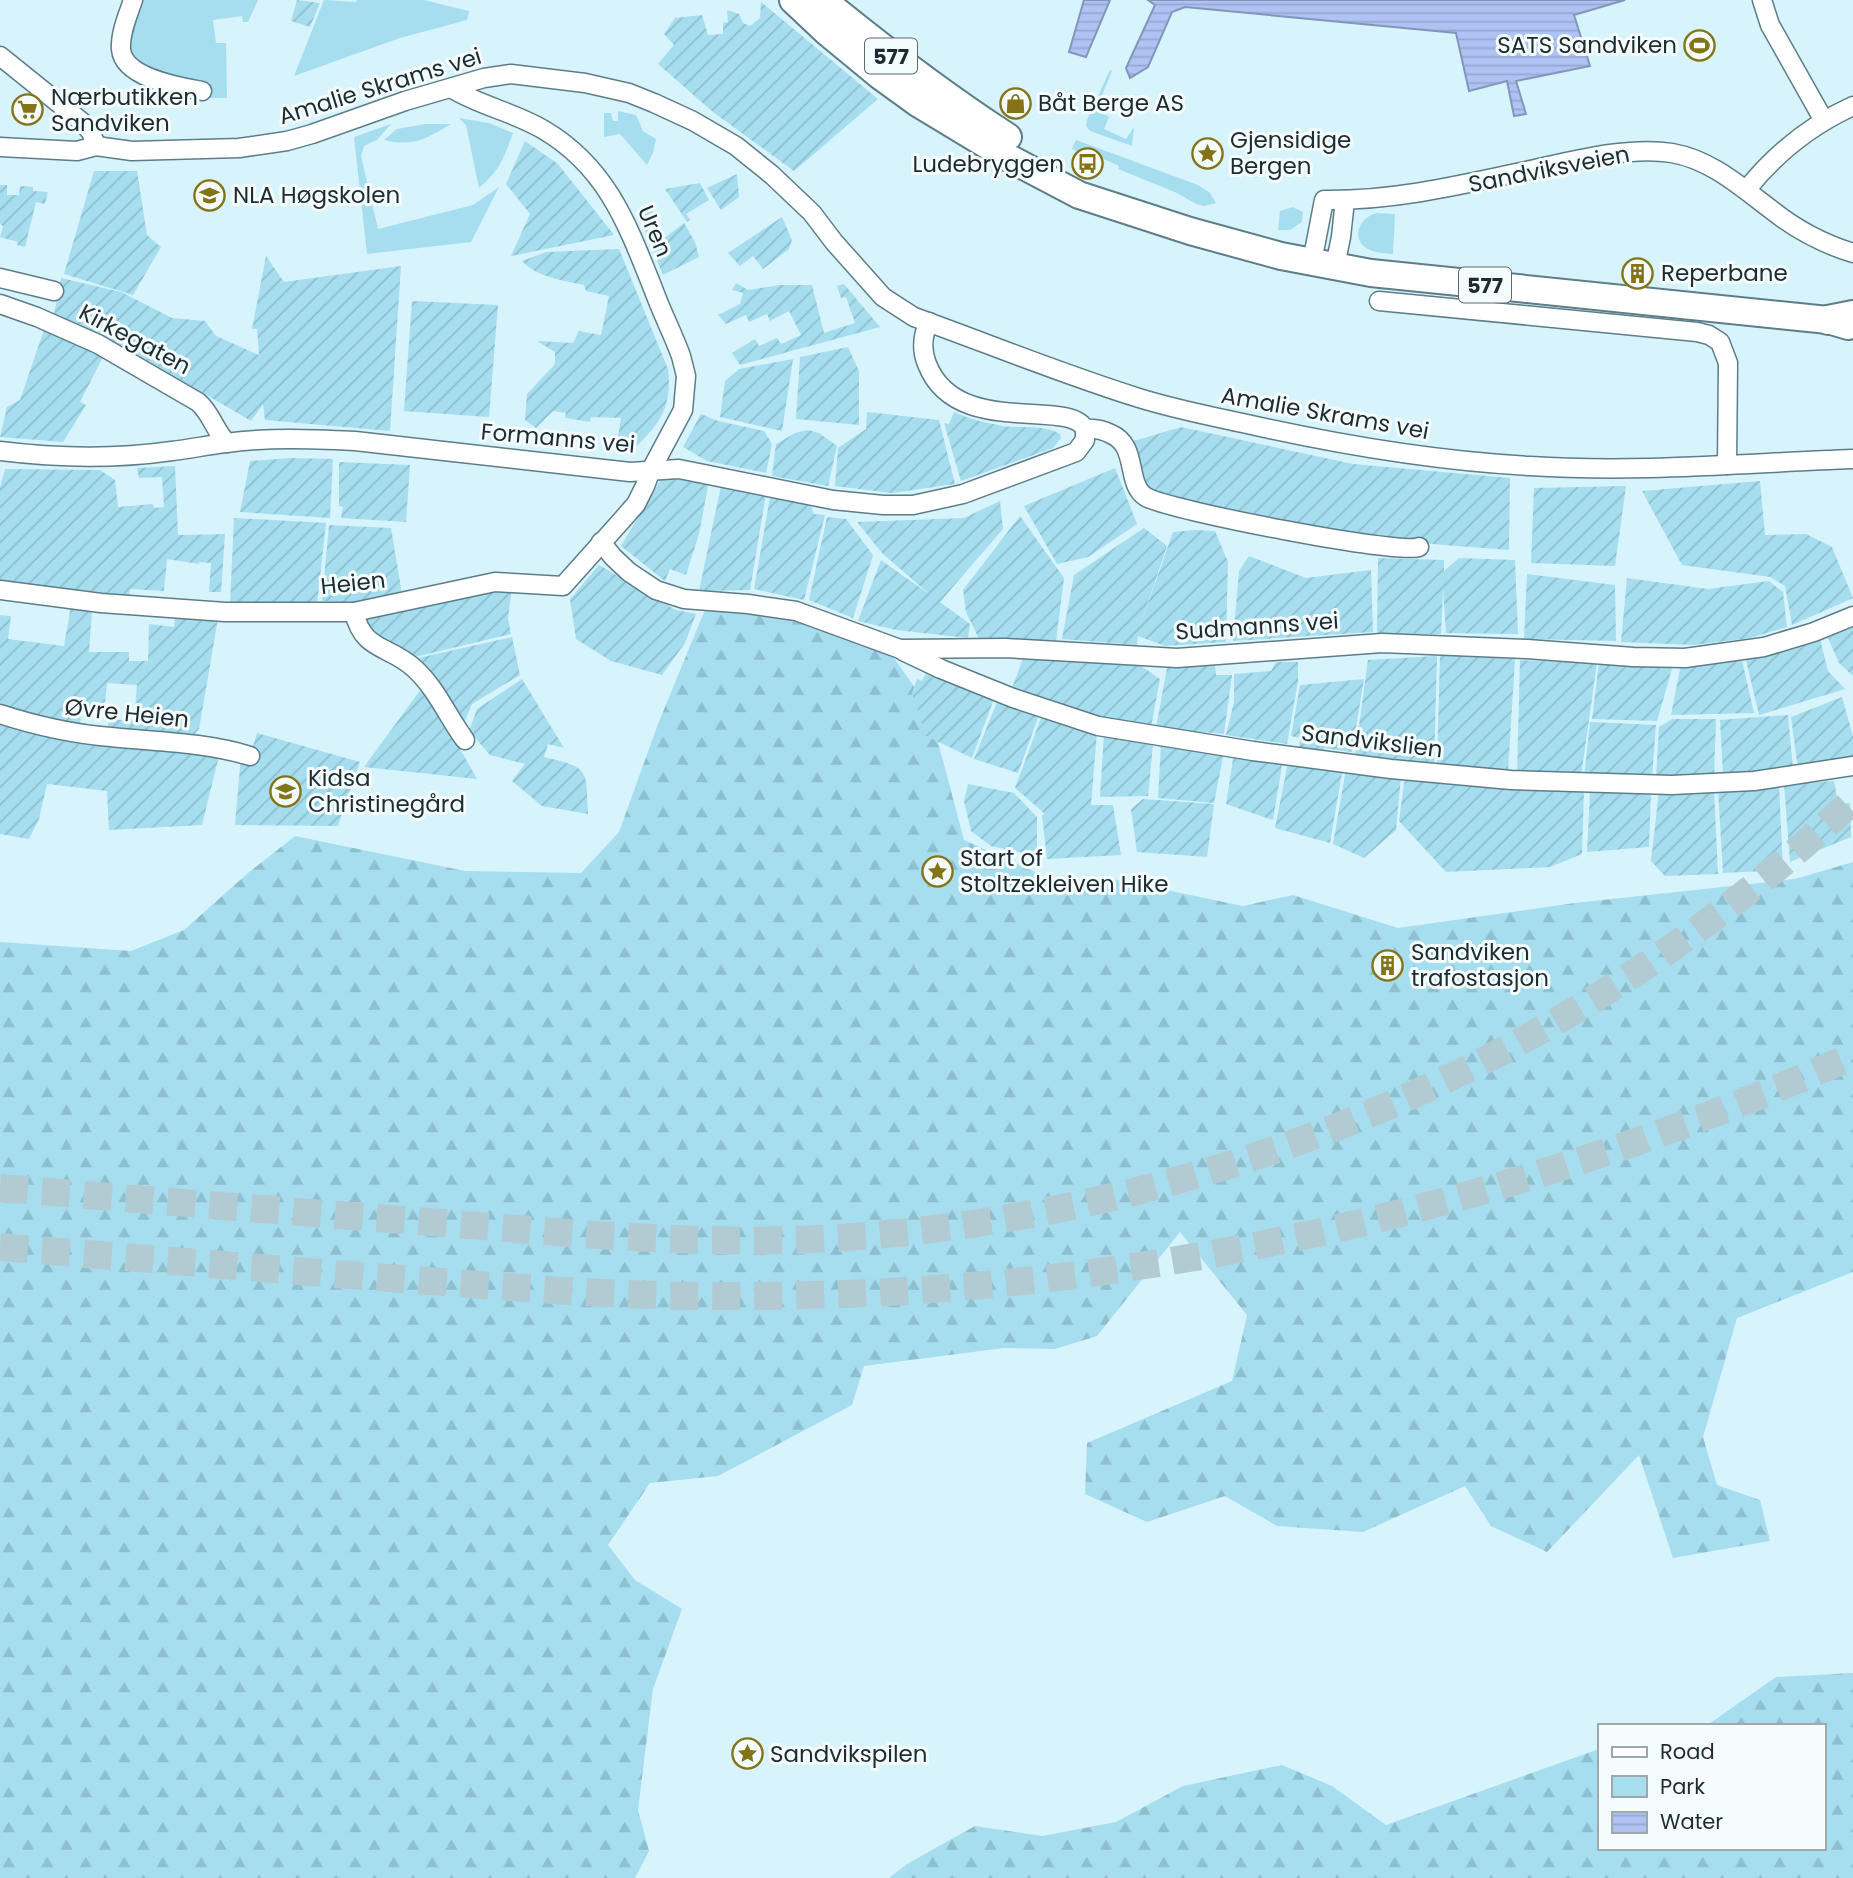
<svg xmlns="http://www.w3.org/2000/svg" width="1853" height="1878" font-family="Poppins,sans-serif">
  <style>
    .green { fill: #a6def0 }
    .forest { fill: url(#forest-firs) }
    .garden { fill: url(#garden-furrows) }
    .water { fill: url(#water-rules); stroke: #8396b9; stroke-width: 2 }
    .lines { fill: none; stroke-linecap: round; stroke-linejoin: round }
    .trunk-tunnel { stroke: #b2cbd3; stroke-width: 28; stroke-dasharray: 28 14; stroke-linecap: butt }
    .minor-casing { stroke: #5d7d88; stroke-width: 21 }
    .primary-casing { stroke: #5d7d88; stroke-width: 30 }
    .trunk-casing { stroke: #5d7d88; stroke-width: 32 }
    .minor { stroke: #fff; stroke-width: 18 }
    .primary { stroke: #fff; stroke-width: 26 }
    .trunk { stroke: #fff; stroke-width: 28 }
    .labels { text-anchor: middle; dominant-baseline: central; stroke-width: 6; stroke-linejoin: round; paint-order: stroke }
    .shield { fill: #f5fcfe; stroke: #5e6a6e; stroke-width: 2 }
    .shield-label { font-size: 21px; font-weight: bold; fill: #1e2c30 }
    .poi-label { font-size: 23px; fill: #1e2c30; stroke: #f5fcfe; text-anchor: start }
    .street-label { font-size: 23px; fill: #1e2c30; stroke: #f5fcfe }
  </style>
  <defs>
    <pattern id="forest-firs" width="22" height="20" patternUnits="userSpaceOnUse" patternTransform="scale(1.75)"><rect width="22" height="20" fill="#a6def0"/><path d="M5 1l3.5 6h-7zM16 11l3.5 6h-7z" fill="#8ebfce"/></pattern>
    <pattern id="garden-furrows" width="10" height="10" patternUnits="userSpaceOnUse" patternTransform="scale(1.75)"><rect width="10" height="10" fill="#a6def0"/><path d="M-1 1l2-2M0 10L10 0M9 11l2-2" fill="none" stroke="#8ebfce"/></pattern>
    <pattern id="water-rules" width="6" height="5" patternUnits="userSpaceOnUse" patternTransform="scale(1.75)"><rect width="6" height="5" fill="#aec3f4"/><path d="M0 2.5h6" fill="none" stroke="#95a8d2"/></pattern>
  </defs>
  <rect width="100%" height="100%" fill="#d7f3fc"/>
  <g class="green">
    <path d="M139,0H258L248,22H243L242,16L213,20L216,43H226L227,98H204L149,72L128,54V41Z"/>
    <path d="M324,0L356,2L357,0H424L469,11L467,20L400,38L294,76Z"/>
    <path d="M1110,70L1112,71L1096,110L1109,117L1104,129L1126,139L1134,127L1132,146L1090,131L1086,126L1087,120Z"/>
    <path d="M618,111L636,115L643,131L656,139L653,153L647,165L620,134L604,137V113H611L613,121H618Z"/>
    <path d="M459,118L489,123L513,133C504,158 500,170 479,188L466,125Z"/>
    <path d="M391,124L377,140L364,146L361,156L378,229L473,205L499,187L471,242L367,254L354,137Z"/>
    <path d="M425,124H451C426,139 414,147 384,140L397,129Z"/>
    <path d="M1076,140L1198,185L1210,193L1216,203L1204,206L1196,204L1177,193L1118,169L1119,166L1088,152L1086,156L1072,149Z"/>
    <path d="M1293,207L1303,212L1302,222L1290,230H1278L1280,211Z"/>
    <path d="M1377,213L1395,214L1393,254C1384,253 1372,253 1365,247C1350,235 1362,216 1377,213Z"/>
  </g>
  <g class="forest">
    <path d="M709,600L880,638L929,708L964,840L1053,880L1113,879L1243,906L1293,895L1398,928L1575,903L1795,879L1853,862V1272L1737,1318L1703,1437L1717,1485L1760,1500L1770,1541L1673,1558L1639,1455L1547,1552L1491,1526L1465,1486L1363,1532L1277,1526L1225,1496L1147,1522L1085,1494L1087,1443L1232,1381L1247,1315L1180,1232L1097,1336L1055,1349L1004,1348L864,1366L852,1405L718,1476L650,1483L608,1545L635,1580L682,1609L653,1689L638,1810L649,1851L635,1878H0V942L131,951L184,930L248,873L295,836L465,871L581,873L619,832L658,724Z"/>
    <path d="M1853,1673V1878H889L907,1864L975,1826L1042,1836L1116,1822L1183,1786L1282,1765L1332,1786L1386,1825L1599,1749V1848H1823V1726H1706L1776,1677Z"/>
  </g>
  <g class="garden">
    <path d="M297,0L320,3L310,27L291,21Z"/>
    <path d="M761,2L878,99L794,171L713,112L658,64L674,45L664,34L675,18L702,15L708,35L723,34V23L728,22L727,10L739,14L743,23L750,26L760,18Z"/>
    <path d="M525,141L558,164L614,235L511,256L530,214L506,184Z"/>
    <path d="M94,171H137L147,235L161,247L133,295L64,274Z"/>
    <path d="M737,174L739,197L721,210L707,188Z"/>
    <path d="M700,183L709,200L686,214L690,220L687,222L665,189Z"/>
    <path d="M0,185H7V195H19L20,186L33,187V191L48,192L45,204L36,202L25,247L17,245L18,242L0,237L3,226L0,224Z"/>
    <path d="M644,205L646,210L651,209L654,213L648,218L656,234L659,232L663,239L684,223L695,242L699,257L663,275L637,211Z"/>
    <path d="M782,217L792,240L789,249L763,269L753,256L740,266L728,253Z"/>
    <path d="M619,249L668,369C673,409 657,429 627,454L630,439L618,437L621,418L591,417L590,422L565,418L566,413L553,411L536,428L525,420L527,394L555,364V352L537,341L573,343L579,331L601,335L609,296L586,291L584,285C565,281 536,277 522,261L546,252Z"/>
    <path d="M266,256L284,282L401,266L390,431L265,420L263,404L251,421L128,349L54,315L61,278L121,292L172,318L205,321L216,336L259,355L257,329H252Z"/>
    <path d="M736,283L748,290L780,285H812L824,333L855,323L846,297L841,298L837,286L844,284L880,327L740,365L732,353L755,339L759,346L777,338L781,344L801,335L789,311L770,321L767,314L749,322L746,315L726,324L718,315L740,304L743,293L732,290Z"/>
    <path d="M412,301L498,305L489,417L404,411Z"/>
    <path d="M44,330L103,357L80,402L86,405L63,442L0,437L7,407L20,400Z"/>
    <path d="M848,347L859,371V425L796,419L800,357Z"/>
    <path d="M793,359L782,431L720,417L725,381L739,369Z"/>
    <path d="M867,412L939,420L955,484L892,493L835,486L838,448L866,429Z"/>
    <path d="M954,412C969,419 986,423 1003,426C1021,429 1044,424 1060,434L1061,438L1053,448L961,481L944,423L949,424Z"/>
    <path d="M701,414L718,421L764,431L772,444L766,473L707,461L683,447Z"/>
    <path d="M1181,427L1353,464L1510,478L1509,550L1355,538L1149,493L1130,442Z"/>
    <path d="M808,430L819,433L837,446L828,486L772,476L776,444L795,433Z"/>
    <path d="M291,458L333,459L330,518L240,512L250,461Z"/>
    <path d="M339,462L410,465L406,522L341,518L343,507L339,506Z"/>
    <path d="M175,466L178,535L225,534L221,592H209L211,563L199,562V564L167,559L164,591L130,589L129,597L0,583V487L5,469L100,470L115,480L118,507L153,504L154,508L164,507L162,477L139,478L137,468Z"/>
    <path d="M1115,468L1137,524L1088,557L1057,564L1024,506Z"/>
    <path d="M661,479L709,481L699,534L686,575L670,569L665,581L621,546Z"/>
    <path d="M1760,481L1765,535L1806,534L1832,547L1853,598L1792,625L1785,586L1770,577L1682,565L1642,491Z"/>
    <path d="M721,486L766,494L750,590L699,591Z"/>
    <path d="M1626,486L1615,566L1531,563L1534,488Z"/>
    <path d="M770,497L811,506L814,514L825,515L804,600L754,589Z"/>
    <path d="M1000,501L1003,529L940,602L970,624L968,638L896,630L858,621L881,560L929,594L882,553L857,522L964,518Z"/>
    <path d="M1020,516L1064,578L1056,641L979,639L966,612L963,590Z"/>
    <path d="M827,517L846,519L873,555L853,618L809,600Z"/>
    <path d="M234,518L326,523L317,604L230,603Z"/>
    <path d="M329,525L391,528L402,594L358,604L322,601Z"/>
    <path d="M1144,528L1167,546L1138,632L1173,532L1195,530L1215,531L1228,562L1226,642L1165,646L1138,636L1137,645L1062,639L1074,575Z"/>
    <path d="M1249,556L1306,578L1371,570L1373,632L1233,641L1239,571Z"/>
    <path d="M1378,558L1444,560V571L1459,558L1515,560L1518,634L1446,633L1443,589L1441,634H1377Z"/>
    <path d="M599,565L676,610L696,614L685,643L662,675L611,661L576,639L570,599Z"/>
    <path d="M1527,574L1615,585L1616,641L1524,639Z"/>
    <path d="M1627,578L1708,589L1769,581L1783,592L1787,627L1750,638L1694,645L1621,642Z"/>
    <path d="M512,588L508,618L511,634L415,657L387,646L372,637L364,617L468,592Z"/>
    <path d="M71,606L92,610L89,652H129V661H148L149,624L174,627L175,614L218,619L199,729L193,736L107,730L109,719L134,721L137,685L107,683L104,713L81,710L80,728L34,719L0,704V615L11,616L8,639L64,646Z"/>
    <path d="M1853,625V676L1839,663L1828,638Z"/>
    <path d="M512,637L520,675L472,704L464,723L418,658Z"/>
    <path d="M1820,639L1828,671L1845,689L1759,715L1746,660Z"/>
    <path d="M1440,654L1515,659L1508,771L1437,765Z"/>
    <path d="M1437,656L1434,765L1355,755L1368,660Z"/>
    <path d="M1023,658L1138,664L1160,679L1151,727L1082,715L1011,691Z"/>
    <path d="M1520,660L1597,663L1581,776L1517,774Z"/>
    <path d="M1742,660L1754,713L1671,715L1681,664Z"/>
    <path d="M1276,662H1298V681L1287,744L1226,735L1234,702V674L1271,671Z"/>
    <path d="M1599,662L1673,665L1657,721L1592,719Z"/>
    <path d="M1215,665L1216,675H1232L1224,734L1156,728L1167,668Z"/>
    <path d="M926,673L995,696L972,758L926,736L912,693L917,679L922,681Z"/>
    <path d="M522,679L564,748L548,744L544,757C590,768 586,768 588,814L542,806L512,781L525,764L490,755L469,731L477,709Z"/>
    <path d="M1364,679L1352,752L1324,748V752L1299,748L1300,738L1291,736L1300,685Z"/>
    <path d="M424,685L477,779L364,767Z"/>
    <path d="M999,697L1039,715L1018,773L974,759Z"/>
    <path d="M1842,697L1853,736V759L1798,769L1791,717Z"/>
    <path d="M0,715L219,756L202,825L109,830L107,791L47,784L39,819L29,839L0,834Z"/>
    <path d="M1042,715L1097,732L1091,805H1113L1121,855L1047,859L1042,815L1045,814L1015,788Z"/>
    <path d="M1788,715L1793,769L1723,775L1720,720Z"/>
    <path d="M1672,719H1716L1714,776L1656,778L1659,727Z"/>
    <path d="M1590,722L1656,725L1652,778L1584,777Z"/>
    <path d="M257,733L360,762L338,826L235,825L242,743L253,746Z"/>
    <path d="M1104,733L1153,744L1148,796L1100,797Z"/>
    <path d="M1161,743L1224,752L1214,803L1158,798Z"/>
    <path d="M1234,753L1283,760L1273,820L1226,804Z"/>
    <path d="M1288,762L1343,767L1330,843L1275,828Z"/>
    <path d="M1346,769L1401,776L1396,830L1364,858L1333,844Z"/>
    <path d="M1405,776L1584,791L1582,854L1550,867L1446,872L1399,821Z"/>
    <path d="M1834,781L1838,803H1850L1851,837L1790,862L1784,784Z"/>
    <path d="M968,784L1014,793L1037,817V856L991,846L971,831L964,801Z"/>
    <path d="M1779,784L1783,870L1723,873L1718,790Z"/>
    <path d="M1714,790L1718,874L1665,876L1651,861L1659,791Z"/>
    <path d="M1651,791L1649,847L1587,852L1590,792Z"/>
    <path d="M1143,799L1214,804L1207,857L1137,852L1131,809Z"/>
  </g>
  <g class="water">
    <path d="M1084,0H1110L1086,57L1069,52Z"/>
    <path d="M1148,0H1625L1574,15L1590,66L1516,81L1526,114L1514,116L1507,81L1469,91L1456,33L1185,7L1172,12L1148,67L1130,78L1126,68L1155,5Z"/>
  </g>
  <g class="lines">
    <g class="trunk-tunnel">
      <path d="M0,1188C148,1200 296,1212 444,1223C568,1233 694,1245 819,1239C1202,1219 1574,1065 1853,800"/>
      <path d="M0,1247C139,1258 278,1270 416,1280C517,1288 619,1296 720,1296C1114,1299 1493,1215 1853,1056"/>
    </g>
    <defs>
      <g id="minor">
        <path d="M133,0C128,15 120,33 121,49C123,78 180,87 202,91"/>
        <path d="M1762,0L1770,25L1823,119"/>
        <path d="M0,56L82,122L91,132L96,146"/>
        <path d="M96,146L132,151L239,148L287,141L312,134L405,101L484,78L511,74L585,83L629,93L654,103L693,121L736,146L772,175L812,213L834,242L883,297L914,317C989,344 1062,374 1139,398C1174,409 1210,416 1247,424C1340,445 1435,461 1530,466C1638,473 1745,463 1853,459"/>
        <path d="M0,147L77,151L96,146"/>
        <path d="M1747,189C1776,153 1811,125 1853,106"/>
        <path d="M1312,262L1324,200C1396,201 1465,184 1535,169C1577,160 1630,146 1672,153C1712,160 1742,188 1773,211C1797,230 1824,244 1853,253"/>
        <path d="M1335,266L1341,237L1345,200"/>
        <path d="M0,278L54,291"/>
        <path d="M1379,301L1697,332L1709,335L1720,342L1728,363L1727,465"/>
        <path d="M0,304L37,317L98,344L198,402C212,414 214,430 227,443"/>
        <path d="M929,322C922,336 921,349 927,364C956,439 1069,397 1085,429C1094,428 1103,430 1111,434C1139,446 1125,484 1146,497C1168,510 1399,555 1419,547"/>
        <path d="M0,451C56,458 116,459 172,451C190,449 208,445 226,443C268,437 313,439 355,441L630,472L679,469L833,500L883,505H913L963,494L1076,452L1085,440V429"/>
        <path d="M601,542L613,557L629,572L656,590L684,599L748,604L796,611L900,649L1005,648L1177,658L1382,643L1527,649L1633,657L1685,658L1764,647L1814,632L1853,616"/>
        <path d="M0,590L101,603L225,612H354L495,582L563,586L622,520L636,504L645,486L651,470L683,410L686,376L681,356C673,334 662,313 654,291C628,226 608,168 544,130C514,112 480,106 451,88"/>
        <path d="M354,612C363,652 390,645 415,669C436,688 448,717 465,740"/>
        <path d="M903,651L941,669L1013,698L1098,726L1253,751L1391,769L1511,780L1672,785L1754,781L1853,766"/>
        <path d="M0,714C37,726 73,734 111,737C158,742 205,742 250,756"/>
      </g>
      <g id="primary">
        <path d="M793,0L828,33L879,75L919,104L1005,156L1079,195L1190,231L1281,256L1371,273L1828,320L1848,326"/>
        <path d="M823,0C883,49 943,95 1008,137"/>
      </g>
      <path id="trunk" d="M1828,320L1853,315"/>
    </defs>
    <use href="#minor" class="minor-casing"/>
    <use href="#primary" class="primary-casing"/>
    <use href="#trunk" class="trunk-casing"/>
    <use href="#minor" class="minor"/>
    <use href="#primary" class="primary"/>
    <use href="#trunk" class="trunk"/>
  </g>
  <defs>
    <symbol id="stadium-ring" viewBox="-11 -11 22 22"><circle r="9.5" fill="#f5fcfe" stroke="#847417" stroke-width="1.5"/><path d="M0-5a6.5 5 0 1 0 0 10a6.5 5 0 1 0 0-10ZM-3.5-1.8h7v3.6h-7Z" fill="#847417"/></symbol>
    <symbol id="shop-ring" viewBox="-11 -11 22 22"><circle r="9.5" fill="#f5fcfe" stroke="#847417" stroke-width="1.5"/><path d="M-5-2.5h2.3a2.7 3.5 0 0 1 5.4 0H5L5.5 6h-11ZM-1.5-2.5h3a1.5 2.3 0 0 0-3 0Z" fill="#847417"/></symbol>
    <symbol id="supermarket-ring" viewBox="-11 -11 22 22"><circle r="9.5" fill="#f5fcfe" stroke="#847417" stroke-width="1.5"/><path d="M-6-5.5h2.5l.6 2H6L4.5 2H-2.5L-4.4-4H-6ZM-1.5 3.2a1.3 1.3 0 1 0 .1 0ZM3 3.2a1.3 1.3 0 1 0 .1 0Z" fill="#847417"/></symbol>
    <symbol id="sight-ring" viewBox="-11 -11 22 22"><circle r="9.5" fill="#f5fcfe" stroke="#847417" stroke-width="1.5"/><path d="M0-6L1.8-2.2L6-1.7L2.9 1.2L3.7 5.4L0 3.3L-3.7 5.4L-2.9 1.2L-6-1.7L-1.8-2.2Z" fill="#847417"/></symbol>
    <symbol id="bus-ring" viewBox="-11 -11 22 22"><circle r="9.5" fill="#f5fcfe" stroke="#847417" stroke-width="1.5"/><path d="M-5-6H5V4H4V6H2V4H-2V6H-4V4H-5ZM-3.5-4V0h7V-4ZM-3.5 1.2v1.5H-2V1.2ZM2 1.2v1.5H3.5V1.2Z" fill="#847417"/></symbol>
    <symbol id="university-ring" viewBox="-11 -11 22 22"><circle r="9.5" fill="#f5fcfe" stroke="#847417" stroke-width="1.5"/><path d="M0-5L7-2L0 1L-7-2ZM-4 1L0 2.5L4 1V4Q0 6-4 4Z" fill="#847417"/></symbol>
    <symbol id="building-ring" viewBox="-11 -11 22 22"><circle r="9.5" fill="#f5fcfe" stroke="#847417" stroke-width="1.5"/><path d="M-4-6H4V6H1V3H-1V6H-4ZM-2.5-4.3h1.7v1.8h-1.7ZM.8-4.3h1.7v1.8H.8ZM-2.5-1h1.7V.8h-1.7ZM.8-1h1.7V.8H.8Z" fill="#847417"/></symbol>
    <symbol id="school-ring" viewBox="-11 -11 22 22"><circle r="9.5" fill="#f5fcfe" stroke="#847417" stroke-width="1.5"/><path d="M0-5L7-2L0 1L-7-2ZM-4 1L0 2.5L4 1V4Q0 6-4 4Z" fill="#847417"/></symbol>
  </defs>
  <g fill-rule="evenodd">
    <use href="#stadium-ring" x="1682" y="28" width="35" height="35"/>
    <use href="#shop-ring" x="998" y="86" width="35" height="35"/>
    <use href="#supermarket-ring" x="10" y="92" width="35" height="35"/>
    <use href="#sight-ring" x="1190" y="136" width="35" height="35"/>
    <use href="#bus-ring" x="1070" y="146" width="35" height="35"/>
    <use href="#university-ring" x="192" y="178" width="35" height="35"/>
    <use href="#building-ring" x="1620" y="256" width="35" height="35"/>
    <use href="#school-ring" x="268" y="774" width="35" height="35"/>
    <use href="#sight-ring" x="920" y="854" width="35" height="35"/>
    <use href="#building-ring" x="1370" y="948" width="35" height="35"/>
    <use href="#sight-ring" x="730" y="1736" width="35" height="35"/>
  </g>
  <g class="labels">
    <g class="shield">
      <rect x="865" y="38.5" width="52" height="35" rx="5"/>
      <rect x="1459" y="267.5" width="52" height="35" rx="5"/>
    </g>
    <g class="shield-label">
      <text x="891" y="56">577</text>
      <text x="1485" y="285">577</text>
    </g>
    <g class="poi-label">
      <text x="1677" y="45" text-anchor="end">SATS Sandviken</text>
      <text x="51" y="97">Nærbutikken<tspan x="51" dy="26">Sandviken</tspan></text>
      <text x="1038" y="103">Båt Berge AS</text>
      <text x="1230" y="140">Gjensidige<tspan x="1230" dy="26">Bergen</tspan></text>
      <text x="1064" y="164" text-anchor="end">Ludebryggen</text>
      <text x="233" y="195">NLA Høgskolen</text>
      <text x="1661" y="273">Reperbane</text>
      <text x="308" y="778">Kidsa<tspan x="308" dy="26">Christinegård</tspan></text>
      <text x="960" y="858">Start of<tspan x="960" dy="26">Stoltzekleiven Hike</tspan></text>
      <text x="1411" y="952">Sandviken<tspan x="1411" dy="26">trafostasjon</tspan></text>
      <text x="770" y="1754">Sandvikspilen</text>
    </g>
    <g class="street-label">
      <text transform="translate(380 86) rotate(-17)">Amalie Skrams vei</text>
      <text transform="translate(1549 169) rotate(-11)">Sandviksveien</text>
      <text transform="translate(655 231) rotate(67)">Uren</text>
      <text transform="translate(135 339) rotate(28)">Kirkegaten</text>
      <text transform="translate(1325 413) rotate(10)">Amalie Skrams vei</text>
      <text transform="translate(558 438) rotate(5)">Formanns vei</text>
      <text transform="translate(353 583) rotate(-6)">Heien</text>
      <text transform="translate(1257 626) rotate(-4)">Sudmanns vei</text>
      <text transform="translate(127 713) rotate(6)">Øvre Heien</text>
      <text transform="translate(1372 741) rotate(7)">Sandvikslien</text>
    </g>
  </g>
  <rect x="1598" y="1724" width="228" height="126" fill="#f5fcfe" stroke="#9fa9ac" stroke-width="2"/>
  <rect x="1612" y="1747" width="35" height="10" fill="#ffffff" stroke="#9fa9ac" stroke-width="2"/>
  <text x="1660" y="1759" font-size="21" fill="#1e2c30">Road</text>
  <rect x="1612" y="1776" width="35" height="21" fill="#a6def0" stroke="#9fa9ac" stroke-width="2"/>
  <text x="1660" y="1794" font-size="21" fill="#1e2c30">Park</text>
  <rect x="1612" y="1812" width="35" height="21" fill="url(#water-rules)" stroke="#9fa9ac" stroke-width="2"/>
  <text x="1660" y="1829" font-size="21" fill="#1e2c30">Water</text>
</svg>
